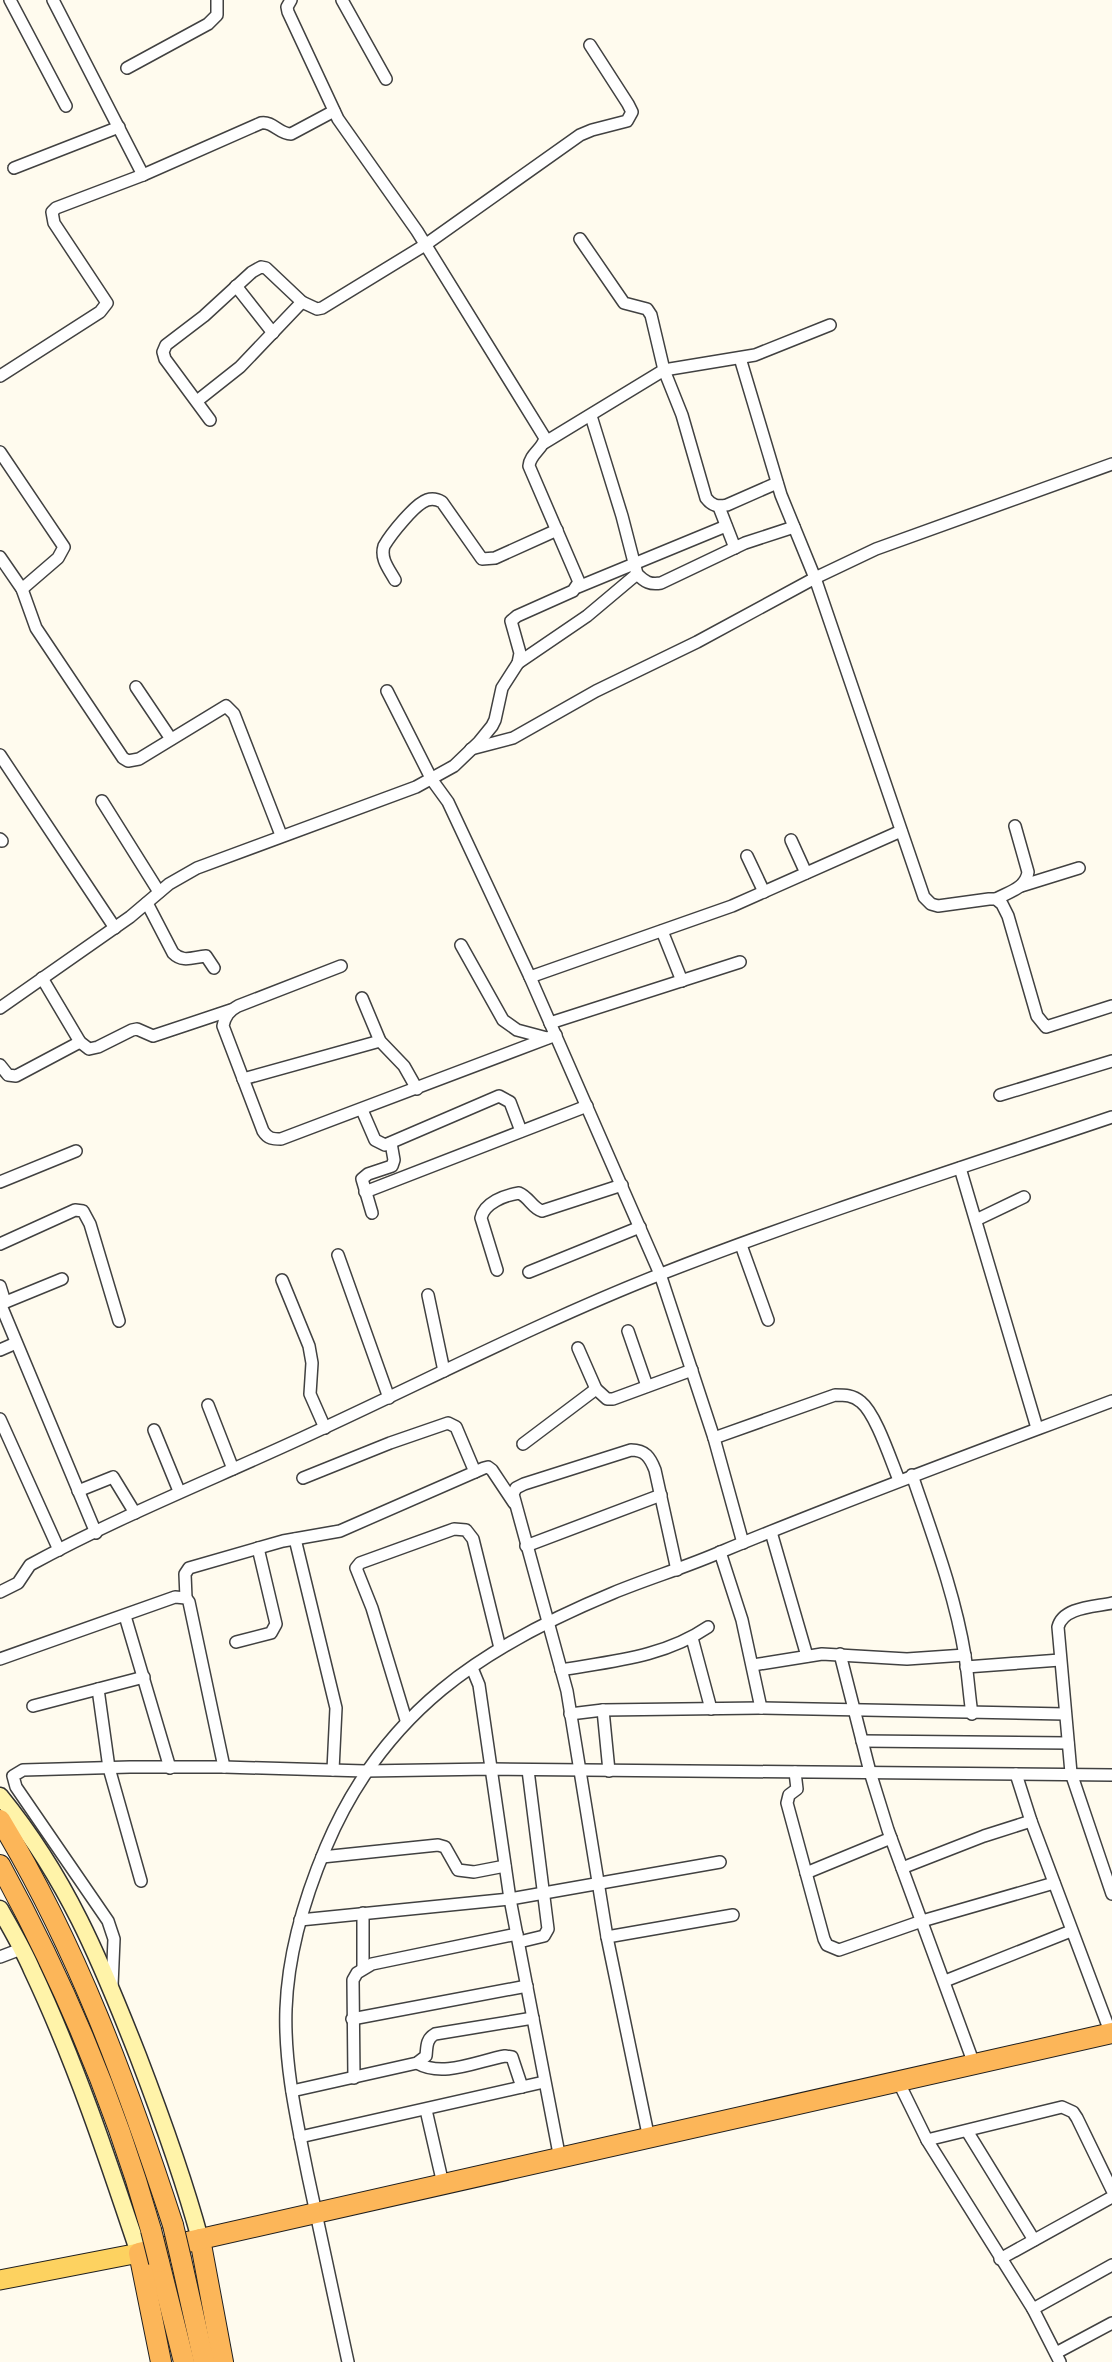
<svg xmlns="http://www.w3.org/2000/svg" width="1112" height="2362" font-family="'Libre Baskerville',serif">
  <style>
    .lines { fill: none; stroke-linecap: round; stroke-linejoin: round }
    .minor-casing { stroke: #414141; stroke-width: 14 }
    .secondary-casing { stroke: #303030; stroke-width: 19 }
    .primary-casing { stroke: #1f1f1f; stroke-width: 21 }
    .trunk-casing { stroke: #1f1f1f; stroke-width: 22 }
    .minor { stroke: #fff; stroke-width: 11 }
    .secondary { stroke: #fff3a9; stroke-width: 16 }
    .primary { stroke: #fdd260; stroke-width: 19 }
    .trunk { stroke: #fcb659; stroke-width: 20 }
    .trunk-bridge-casing { stroke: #1f1f1f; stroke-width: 22; stroke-linecap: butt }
    .trunk-bridge { stroke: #fcb659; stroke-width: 20 }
  </style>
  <rect width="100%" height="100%" fill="#fffbee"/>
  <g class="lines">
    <defs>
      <g id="minor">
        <path d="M10,0L66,106"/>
        <path d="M53,0L143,175"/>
        <path d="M342,0L386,79"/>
        <path d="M127,68L208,24L217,15V0"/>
        <path d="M14,168L119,127"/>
        <path d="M580,239L624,303L647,309L651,315L664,370L682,415L706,498C712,506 718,507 727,505L777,483"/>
        <path d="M236,286L273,333"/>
        <path d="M740,358L781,495L815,578L924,897L931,904L938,906L989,899H996L1002,904L1008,916L1037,1016L1046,1027L1112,1006"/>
        <path d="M0,376L100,312L107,303L54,223L52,212L56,208L143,175L261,123C273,121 279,134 291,134L334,111"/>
        <path d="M197,401L240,367L302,302"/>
        <path d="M591,416L622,516L637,574C645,582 650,585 661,583L745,543L794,527"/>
        <path d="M210,420L165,359L163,352L166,345L204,316L252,272L261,267L266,268L302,302L317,309L322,308L425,245L580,135L592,130L627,121L632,112L628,104L590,45"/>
        <path d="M544,443L664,370L755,355L830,325"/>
        <path d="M0,452L64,547L58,558L22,589"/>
        <path d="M719,507L735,548"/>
        <path d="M0,557L22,589L36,628L123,758L128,761L139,759L226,706L234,714L281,835"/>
        <path d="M395,580C389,569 380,559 384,546C391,534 415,504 427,500C433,498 437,499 442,502L482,559L495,558L557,530"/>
        <path d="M578,587L726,526"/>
        <path d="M518,663L587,616L637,574"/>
        <path d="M136,687L171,739"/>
        <path d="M387,691L432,780L448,802L530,977L660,1274L714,1438L743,1543"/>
        <path d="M471,749L513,738L596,691L697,642L815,578L876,549L1112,464"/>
        <path d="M0,755L115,928"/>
        <path d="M102,801L159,892"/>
        <path d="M0,839L2,841"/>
        <path d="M791,840L806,873"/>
        <path d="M747,856L764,892"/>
        <path d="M1021,886L1079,868"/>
        <path d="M996,899C1009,892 1026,888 1028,872L1015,826"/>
        <path d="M147,903L173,953C183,963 193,957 206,956L214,968"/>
        <path d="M662,931L682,981"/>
        <path d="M461,945L503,1020L517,1030L547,1038"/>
        <path d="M341,966L238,1006C229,1011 225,1016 223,1026L263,1131C268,1139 273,1139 281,1139L556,1035"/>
        <path d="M530,977L732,906L901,831"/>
        <path d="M42,978L80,1042L89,1049L98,1047L132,1030L137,1029L153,1036L231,1010"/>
        <path d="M362,998L380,1041L404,1066L417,1089"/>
        <path d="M0,1008L130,917L169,884L197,868L416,787L454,766L479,742L492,726L495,720L502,688L518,663L520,653L511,621L517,616L573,591L579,582L529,466C530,454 543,449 545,438L417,231L338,119L288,12L287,7L291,0"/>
        <path d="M550,1023L740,962"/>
        <path d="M0,1065L8,1075L16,1076L80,1042"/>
        <path d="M243,1079L380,1041"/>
        <path d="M1000,1095L1112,1061"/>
        <path d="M362,1110L375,1140L385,1145L499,1096L510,1102L521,1131"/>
        <path d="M960,1168L1037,1428"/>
        <path d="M0,1182L76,1151"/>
        <path d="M365,1192L587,1106"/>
        <path d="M372,1213L362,1179L368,1174L392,1166L394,1160L391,1143"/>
        <path d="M976,1220L1024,1197"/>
        <path d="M0,1244L75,1210L83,1211L90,1224L119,1321"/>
        <path d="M741,1245L768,1320"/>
        <path d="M338,1255L389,1398"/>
        <path d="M497,1270L481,1218C484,1203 505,1195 519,1193C529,1197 532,1208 542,1211L622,1185"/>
        <path d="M529,1272L640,1227"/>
        <path d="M282,1280L309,1346L312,1363L310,1394L325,1428"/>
        <path d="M0,1286L5,1302"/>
        <path d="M428,1295L444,1371"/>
        <path d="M0,1303L96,1533"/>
        <path d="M1,1304L62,1279"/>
        <path d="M628,1331L647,1386"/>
        <path d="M578,1348L596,1389L607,1399H613L692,1370"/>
        <path d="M0,1350L16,1343"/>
        <path d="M208,1405L233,1469"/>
        <path d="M0,1419L59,1550"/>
        <path d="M154,1430L179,1491"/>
        <path d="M714,1438L835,1395C845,1395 853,1395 861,1402C876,1414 891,1461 899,1480"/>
        <path d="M523,1444L596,1389"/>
        <path d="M912,1475C932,1534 955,1594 965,1656C968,1675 969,1694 972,1714"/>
        <path d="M303,1478L390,1443L448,1423L456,1427L475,1472"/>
        <path d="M78,1491L113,1477L135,1513"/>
        <path d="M771,1532L807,1656"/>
        <path d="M295,1539L336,1708L333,1770"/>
        <path d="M526,1546L661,1495"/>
        <path d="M720,1552L742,1620L761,1708"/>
        <path d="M0,1592L18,1583L30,1565C118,1517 211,1480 302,1438C422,1383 539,1322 661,1274C809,1216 961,1168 1112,1117"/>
        <path d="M186,1598L185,1574L189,1568L283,1541L340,1531L484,1468L488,1467L492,1470L514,1503"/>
        <path d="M1112,1603C1094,1607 1063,1607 1058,1627L1071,1773L1112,1894"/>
        <path d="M125,1616L170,1768"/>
        <path d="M692,1638L711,1709"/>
        <path d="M236,1642L271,1633L276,1624L258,1548"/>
        <path d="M840,1654L870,1772L888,1830L974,2064"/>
        <path d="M0,1659L175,1597L186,1598L189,1602L224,1767"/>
        <path d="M753,1665L822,1654L907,1659L965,1655"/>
        <path d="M966,1667L1060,1660"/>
        <path d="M472,1668L479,1685L510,1899L560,2159"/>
        <path d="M561,1670C613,1661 664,1657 708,1627"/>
        <path d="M98,1689L109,1768L141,1881"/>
        <path d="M33,1706L144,1677"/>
        <path d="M603,1710L609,1771"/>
        <path d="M570,1714L603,1710L761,1708L1065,1714"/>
        <path d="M406,1720L372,1608L356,1568L360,1563L454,1529L466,1530L473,1539L500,1648"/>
        <path d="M862,1741L1068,1743"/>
        <path d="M795,1772L797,1789L789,1795L787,1803L824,1939L827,1945L839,1950L922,1921L1054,1883"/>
        <path d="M1016,1774L1031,1821L1111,2034"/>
        <path d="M322,1857L438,1845L445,1847L458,1870L474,1872L505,1866"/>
        <path d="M902,1868L984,1836L1031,1821"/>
        <path d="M806,1873L891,1838"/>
        <path d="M363,1913V1968"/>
        <path d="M300,1920L510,1899L720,1862"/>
        <path d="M607,1937L733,1915"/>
        <path d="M519,1942L544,1936L548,1929L528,1770"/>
        <path d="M0,1957L21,1949"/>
        <path d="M945,1981L1071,1931"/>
        <path d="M112,1986L114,1939L108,1921L16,1787L13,1776L23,1770L130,1767H224L365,1771L491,1769L1112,1775"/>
        <path d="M352,2019L527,1986"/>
        <path d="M417,2063C443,2078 477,2061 505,2056L512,2057L522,2087"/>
        <path d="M354,2078L353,1980L357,1973L372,1964L517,1934"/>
        <path d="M898,2081L927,2140L1033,2309L1060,2362"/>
        <path d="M292,2091L417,2063L426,2056C427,2047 426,2039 435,2034L533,2018"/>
        <path d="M426,2110L443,2184"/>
        <path d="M967,2131L1034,2240"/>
        <path d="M300,2137L544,2082"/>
        <path d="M649,2139L607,1937L567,1691L513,1494L516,1488L524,1484L631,1450C645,1450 650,1457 655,1470L677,1570"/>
        <path d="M927,2140L1062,2107L1073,2112L1077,2118L1112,2190"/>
        <path d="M1000,2259L1112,2197"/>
        <path d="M1033,2309L1112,2265"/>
        <path d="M1056,2353L1112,2323"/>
        <path d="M348,2362C335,2300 321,2238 308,2176C297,2121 284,2065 286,2009C288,1953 304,1899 326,1847C383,1712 482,1647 613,1593C649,1578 687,1567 723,1551C851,1498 982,1450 1112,1401"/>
      </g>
      <g id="secondary">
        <path d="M0,1796C66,1877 100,1959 138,2056C161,2116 183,2176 200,2239"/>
        <path d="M0,1909C11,1929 23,1949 32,1970C75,2061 107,2157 139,2253"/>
      </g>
      <path id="primary" d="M0,2280L139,2253"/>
      <g id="trunk">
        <path d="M0,1820C77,1947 127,2084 173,2225"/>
        <path d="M0,1865C63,1980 115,2103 151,2230"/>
        <path d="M200,2239L223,2362"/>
        <path d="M181,2259L204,2362"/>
        <path d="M159,2262L184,2362"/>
        <path d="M161,2362L139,2253L1112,2033"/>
      </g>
    </defs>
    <use href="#minor" class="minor-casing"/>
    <use href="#secondary" class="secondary-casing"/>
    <use href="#primary" class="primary-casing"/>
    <use href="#trunk" class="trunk-casing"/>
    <use href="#minor" class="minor"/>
    <use href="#secondary" class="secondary"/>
    <use href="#primary" class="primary"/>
    <use href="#trunk" class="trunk"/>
    <defs>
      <g id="trunk-bridge">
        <path d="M173,2225L181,2259"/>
        <path d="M151,2230L159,2262"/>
      </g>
    </defs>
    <use href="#trunk-bridge" class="trunk-bridge-casing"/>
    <use href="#trunk-bridge" class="trunk-bridge"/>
  </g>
</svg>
